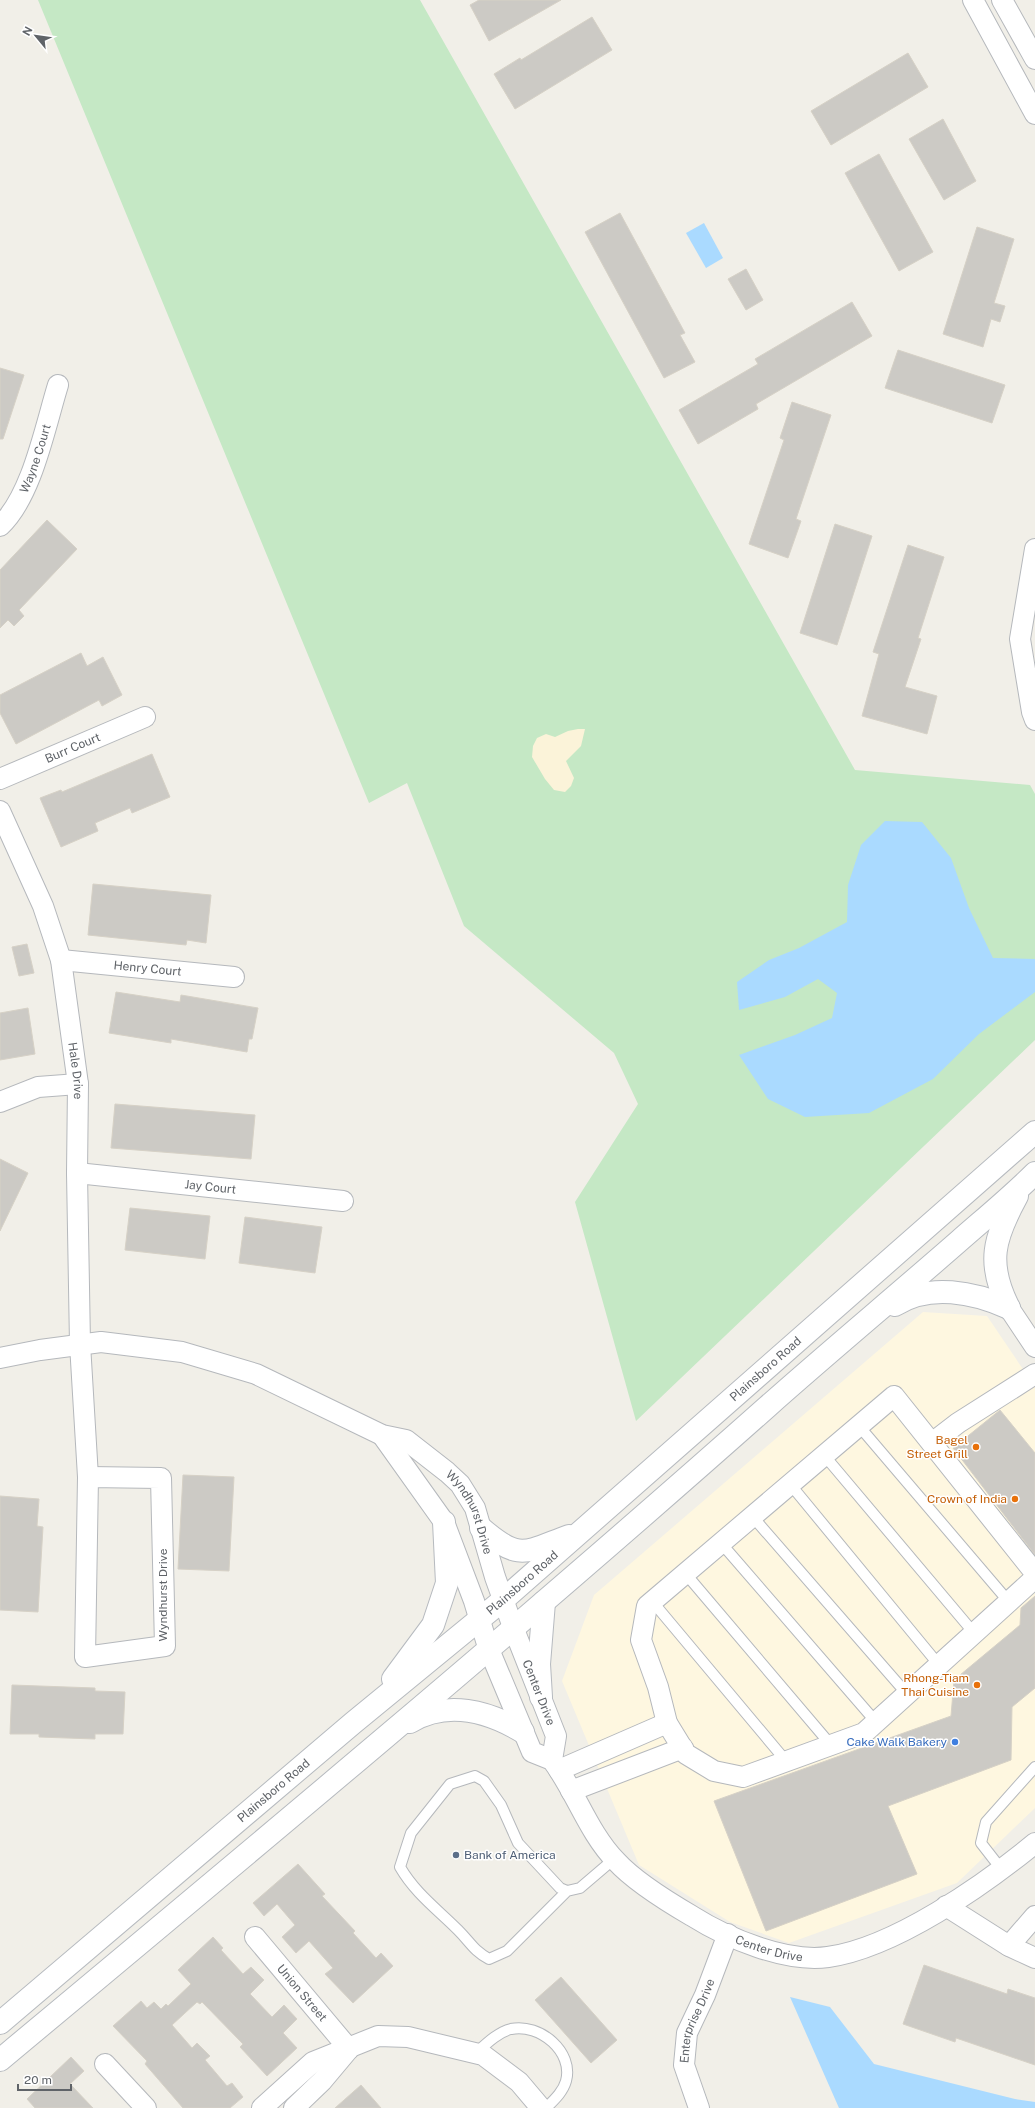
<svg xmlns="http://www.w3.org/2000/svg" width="1035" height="2108" font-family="'Public Sans',sans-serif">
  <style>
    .commercial { fill: #fef7e0 }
    .green { fill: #c5e8c5 }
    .sand { fill: #fbf3d9 }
    .water { fill: #aadaff }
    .building { fill: #cccac5; stroke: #d6d1c6 }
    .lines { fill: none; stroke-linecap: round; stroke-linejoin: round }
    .lane-casing { stroke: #b5b8bc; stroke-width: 12 }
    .street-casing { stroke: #b5b8bc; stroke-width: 22 }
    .secondary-casing { stroke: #b6babf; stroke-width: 24 }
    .lane { stroke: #fff; stroke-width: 10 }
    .street { stroke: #fff; stroke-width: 20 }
    .secondary { stroke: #fff; stroke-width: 22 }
    .food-dot { fill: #e8710a; stroke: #fff; stroke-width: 1.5 }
    .shop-dot { fill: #3f7fe0; stroke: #fff; stroke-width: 1.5 }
    .service-dot { fill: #5c6f8a; stroke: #fff; stroke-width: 1.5 }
    .labels { text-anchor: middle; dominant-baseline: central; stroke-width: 3; stroke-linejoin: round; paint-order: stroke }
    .street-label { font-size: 12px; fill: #5f6368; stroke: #fff }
    .food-label { font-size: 12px; fill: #c56008; stroke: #fff; text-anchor: end }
    .shop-label { font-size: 12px; fill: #366cbe; stroke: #fff; text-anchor: end }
    .service-label { font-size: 12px; fill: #4e5e75; stroke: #fff; text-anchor: start }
  </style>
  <rect width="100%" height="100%" fill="#f1efe8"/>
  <path class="commercial" d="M923,1312L987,1316L1035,1387V1808L957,1883L789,1943L730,1922L639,1865L562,1681L594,1595Z"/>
  <path class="green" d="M38,0H420L855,770L1030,785L1035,794V1040L636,1421L575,1202L638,1104L614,1053L464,926L407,783L369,803Z"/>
  <path class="sand" d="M578,729H585L581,746L566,761L574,778L571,786L565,792L554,790L545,779L532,757L533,746L537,738L546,734L555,737L568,731Z"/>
  <g class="water">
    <path d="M704,223L723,258L706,268L686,233Z"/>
    <path d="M885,821L922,822L951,858L969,908L993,958L1035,959V992L979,1034L933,1079L869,1113L805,1117L768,1099L739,1055L795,1035L832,1018L837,993L818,979L785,997L739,1010L737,982L769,960L799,948L847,922L848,885L861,845Z"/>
    <path d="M790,1997L830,2007L874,2064L1015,2099L1035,2102V2108H839Z"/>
  </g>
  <g class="building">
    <path d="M479,0H561L489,41L470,5Z"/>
    <path d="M592,17L612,50L515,109L494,74L520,58L521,60Z"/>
    <path d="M908,53L928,87L831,145L811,111Z"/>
    <path d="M943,119L976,181L944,200L909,139Z"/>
    <path d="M879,154L933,252L899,271L845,173Z"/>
    <path d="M620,213L685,333L680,335L695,362L664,378L585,232Z"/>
    <path d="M977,227L1014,239L994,303L1005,306L1000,322L991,319L983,347L943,334Z"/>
    <path d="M746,269L763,300L746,310L728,279Z"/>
    <path d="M852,302L872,336L756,404L758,409L698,444L679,410L758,364L755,359Z"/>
    <path d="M898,350L1005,385L992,423L885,388Z"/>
    <path d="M0,368L24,375L3,439H0Z"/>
    <path d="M792,402L831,415L796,519L801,521L788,558L749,544L784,440L780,438Z"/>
    <path d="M47,520L77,549L19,610L24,616L14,626L8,620L0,628V570Z"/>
    <path d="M835,524L872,536L837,645L800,633Z"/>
    <path d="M908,545L944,557L918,638L921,639L905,687L937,696L927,734L862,716L879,654L873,652Z"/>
    <path d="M81,653L87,666L103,657L122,695L102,706L99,700L16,744L0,713V695Z"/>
    <path d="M152,754L170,797L132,813L130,808L95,823L98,831L61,847L40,798L61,790L62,792Z"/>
    <path d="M93,884L211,895L206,943L187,940L186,945L88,935Z"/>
    <path d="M27,944L34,973L19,976L12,947Z"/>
    <path d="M116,992L180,1002L181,995L258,1008L252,1039H249L247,1052L171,1039V1043L109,1033Z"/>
    <path d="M28,1008L35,1054L0,1060V1013Z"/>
    <path d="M115,1104L255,1115L251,1159L111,1148Z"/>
    <path d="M0,1159L28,1173L0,1231Z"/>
    <path d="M130,1208L210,1216L205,1259L125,1250Z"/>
    <path d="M245,1217L322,1227L315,1273L239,1263Z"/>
    <path d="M1000,1410L1035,1453V1555L953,1448Z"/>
    <path d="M183,1475L234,1477L229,1571L178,1569Z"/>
    <path d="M0,1496L39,1499L37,1526L43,1527L38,1612L0,1610Z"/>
    <path d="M1035,1596V1688L1012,1707L1011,1760L888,1806L917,1874L766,1931L714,1801L951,1716L954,1680L1020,1625L1021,1608Z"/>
    <path d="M12,1685L95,1688V1691L125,1692L123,1734H95V1739L39,1737V1734H10Z"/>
    <path d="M298,1864L325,1894L322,1896L355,1931L353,1933L376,1958L381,1953L393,1966L353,2003L325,1974L333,1968L309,1941L296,1953L282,1937L295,1925L277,1904L264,1916L253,1903Z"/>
    <path d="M213,1937L223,1948L221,1950L243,1974L251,1967L264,1980L250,1994L272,2017L284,2005L297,2019L283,2033L297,2048L267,2076L240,2047L243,2044L202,2002L200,2004L197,2002L172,2025L192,2048L197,2043L210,2056L205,2060L227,2086L232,2083L243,2097L230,2108H183L145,2064L147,2061L113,2026L141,2001L147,2008L154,2002L161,2009L166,2004L168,2006L191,1984L178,1970Z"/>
    <path d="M924,1965L1007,1994L1008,1989L1035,1998V2065L956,2038L955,2042L903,2024Z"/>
    <path d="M561,1977L617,2040L591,2063L535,2000Z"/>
    <path d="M71,2057L84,2071L70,2084L93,2108H35L27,2099Z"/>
    <path d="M361,2085L381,2108H335Z"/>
  </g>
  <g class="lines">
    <defs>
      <g id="lane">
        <path d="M859,1426L1009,1602"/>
        <path d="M824,1455L974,1633"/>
        <path d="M790,1484L939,1665"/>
        <path d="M752,1516L907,1694"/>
        <path d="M721,1543L876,1722"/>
        <path d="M685,1573L831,1745"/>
        <path d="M652,1601L786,1761"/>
        <path d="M1002,1870L981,1843L986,1822L1035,1767"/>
        <path d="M567,1891L560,1888L518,1843L501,1805L484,1781L475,1776L450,1784L411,1833L400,1867C415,1893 437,1909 458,1930C471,1943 473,1950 489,1959L507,1951L567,1891L580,1888L614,1859"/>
        <path d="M476,2053C486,2044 498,2032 511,2029C540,2023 574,2052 566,2081C563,2092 554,2100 546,2108"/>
      </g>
      <g id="street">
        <path d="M973,0L1035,114"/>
        <path d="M1002,0L1035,59"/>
        <path id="s1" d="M0,526C32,496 45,427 58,385"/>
        <path d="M1035,549L1020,639L1032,712L1035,720"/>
        <path id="s2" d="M0,779L145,717"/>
        <path id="s3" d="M0,811L43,906L61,960L78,1084L77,1173L80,1344L88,1477"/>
        <path id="s4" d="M61,960L234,977"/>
        <path d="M0,1102L38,1087L78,1084"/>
        <path id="s5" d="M77,1173L343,1201"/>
        <path d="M1009,1308L1035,1347"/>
        <path id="s6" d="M0,1358L40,1350L101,1342L182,1352L256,1374L382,1435L406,1440L447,1472L460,1484L475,1508L495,1577L513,1627L556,1736L552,1760"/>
        <path id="s7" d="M382,1435L444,1522L474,1601L488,1647L532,1752L552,1760C576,1792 588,1832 616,1861C635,1882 668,1902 692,1916C727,1938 786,1963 828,1957C894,1948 984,1885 1035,1843"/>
        <path d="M932,1443L958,1423L1035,1374"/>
        <path d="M88,1477L161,1478L165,1646L85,1657Z"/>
        <path d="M1035,1573L894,1396L647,1606L641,1640L658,1687L667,1723L686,1754L714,1771L743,1777L864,1733L1035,1578"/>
        <path d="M559,1770L667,1723"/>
        <path d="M571,1791L683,1748"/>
        <path d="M946,1906L1009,1946L1035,1958"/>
        <path id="s8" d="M255,1937L349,2049"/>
        <path d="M1009,1946L1035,1916"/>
        <path d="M105,2064L146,2108"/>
        <path d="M262,2108L313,2062L378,2036L408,2037L483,2055L519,2082L541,2108"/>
        <path d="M294,2108L322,2081L348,2050"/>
        <path id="s9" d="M699,2108L684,2065L687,2033L705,1995L728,1934"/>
      </g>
      <g id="secondary">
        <path d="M895,1305C929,1283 974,1292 1009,1308"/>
        <path d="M1009,1308C986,1263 994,1238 1017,1196"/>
        <path d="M481,1528C520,1562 525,1552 569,1536"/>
        <path d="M393,1679L433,1625L447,1583L444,1522"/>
        <path d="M541,1697L539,1664L544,1602"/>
        <path d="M410,1722C447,1700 488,1711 523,1732"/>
        <path id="s10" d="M0,2023L353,1723L503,1600L1035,1132"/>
        <path d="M0,2060C258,1845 516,1630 767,1407C830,1351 895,1297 959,1241C984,1219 1011,1197 1035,1173"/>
      </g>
    </defs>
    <use href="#lane" class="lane-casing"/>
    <use href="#street" class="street-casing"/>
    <use href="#secondary" class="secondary-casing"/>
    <use href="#lane" class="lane"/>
    <use href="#street" class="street"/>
    <use href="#secondary" class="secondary"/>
  </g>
  <g class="food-dot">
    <circle cx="976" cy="1447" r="4"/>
    <circle cx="1015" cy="1499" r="4"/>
    <circle cx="977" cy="1685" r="4"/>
  </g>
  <circle class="shop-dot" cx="955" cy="1742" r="4"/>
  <circle class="service-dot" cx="456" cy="1855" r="4"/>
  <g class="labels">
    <g class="street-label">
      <text stroke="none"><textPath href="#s1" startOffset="77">Wayne Court</textPath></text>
      <text stroke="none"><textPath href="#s2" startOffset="79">Burr Court</textPath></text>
      <text stroke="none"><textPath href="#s4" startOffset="87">Henry Court</textPath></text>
      <text stroke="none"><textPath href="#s3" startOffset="273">Hale Drive</textPath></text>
      <text stroke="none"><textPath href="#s5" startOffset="134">Jay Court</textPath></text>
      <text stroke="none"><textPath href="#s10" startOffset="1007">Plainsboro Road</textPath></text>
      <text stroke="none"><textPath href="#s6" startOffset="525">Wyndhurst Drive</textPath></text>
      <text stroke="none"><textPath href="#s10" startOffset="683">Plainsboro Road</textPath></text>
      <text transform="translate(163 1595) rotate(-90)">Wyndhurst Drive</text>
      <text stroke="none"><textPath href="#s6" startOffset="719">Center Drive</textPath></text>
      <text stroke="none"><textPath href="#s10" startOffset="359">Plainsboro Road</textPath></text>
      <text stroke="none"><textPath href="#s7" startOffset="673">Center Drive</textPath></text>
      <text stroke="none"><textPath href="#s8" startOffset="73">Union Street</textPath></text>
      <text stroke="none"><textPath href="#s9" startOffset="92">Enterprise Drive</textPath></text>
    </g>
    <g class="food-label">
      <text x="968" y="1440">Bagel<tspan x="968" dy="14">Street Grill</tspan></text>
      <text x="1007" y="1499">Crown of India</text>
      <text x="969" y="1678">Rhong-Tiam<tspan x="969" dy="14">Thai Cuisine</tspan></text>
    </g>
    <g class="shop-label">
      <text x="947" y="1742">Cake Walk Bakery</text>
    </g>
    <g class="service-label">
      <text x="464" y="1855">Bank of America</text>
    </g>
  </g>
  <g transform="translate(36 36) rotate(299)" stroke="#ffffff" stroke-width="3" paint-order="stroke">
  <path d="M0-3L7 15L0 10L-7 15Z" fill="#5f6368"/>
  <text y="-6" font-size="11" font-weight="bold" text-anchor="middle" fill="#5f6368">N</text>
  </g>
  <path d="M18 2084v6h53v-6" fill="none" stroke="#5f6368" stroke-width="2"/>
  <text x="24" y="2084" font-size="12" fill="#5f6368" stroke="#ffffff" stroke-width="3" paint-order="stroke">20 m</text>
</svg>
